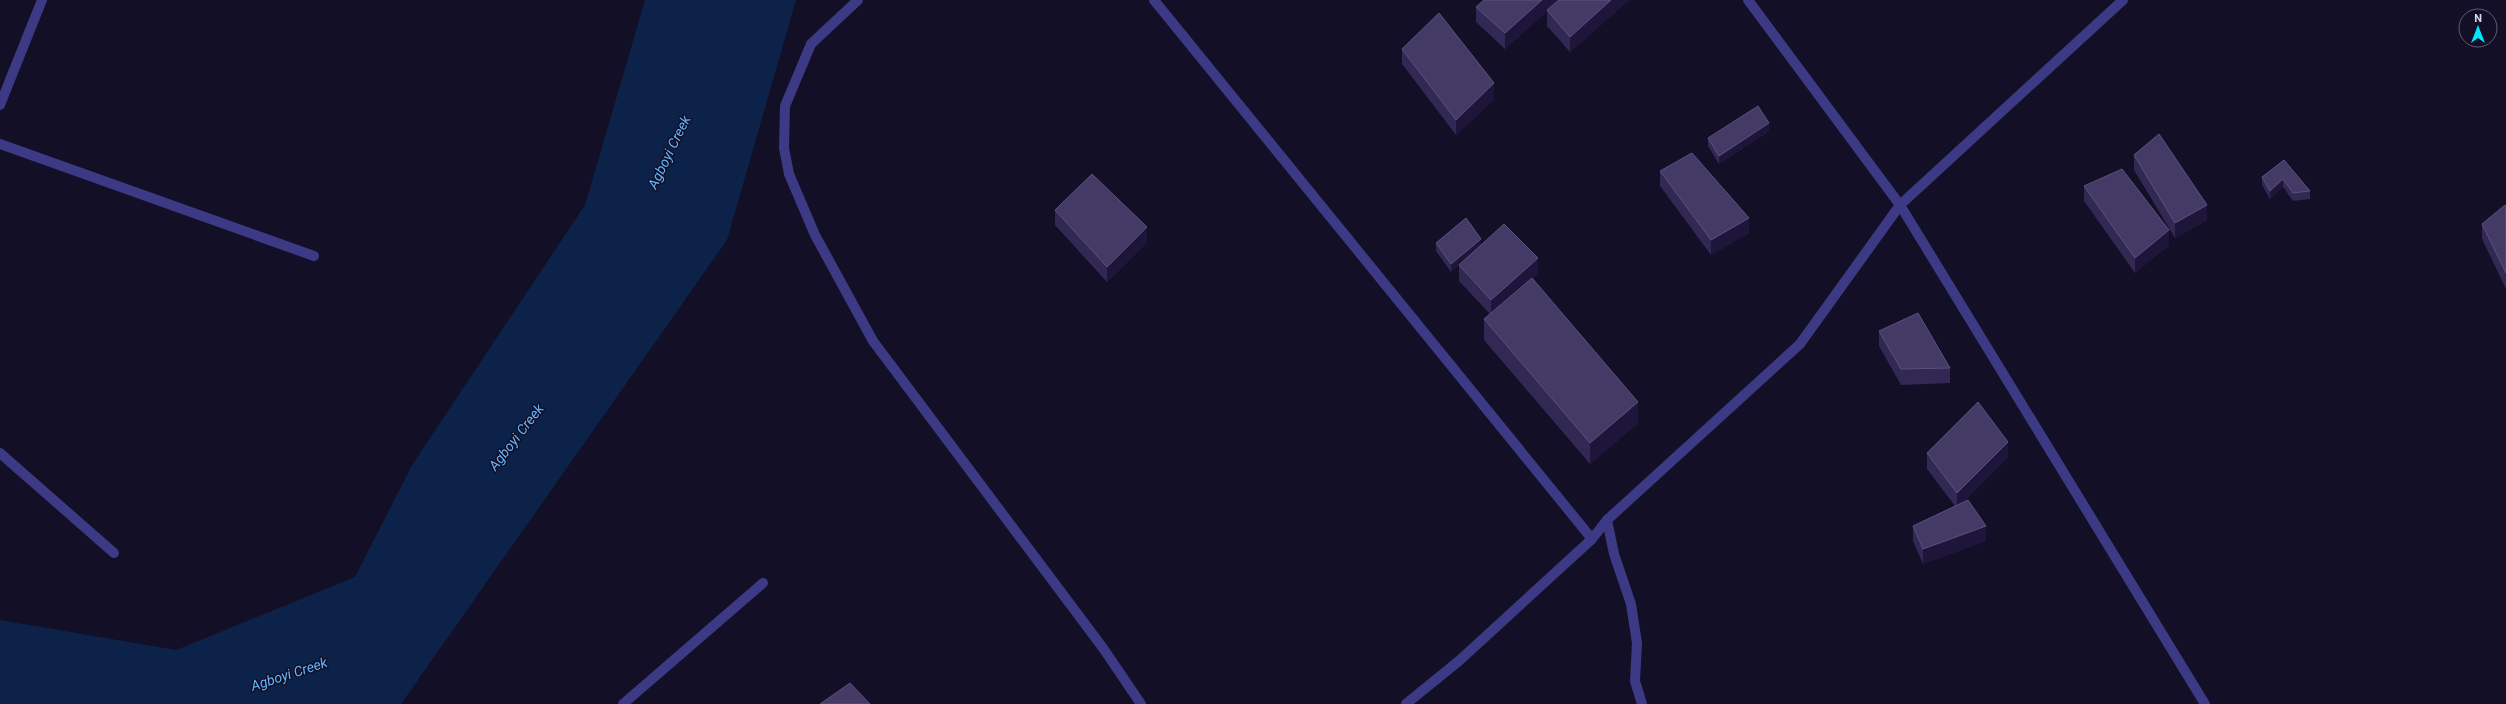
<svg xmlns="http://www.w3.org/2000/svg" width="2506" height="704" font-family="Roboto,sans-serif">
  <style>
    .water { fill: #0c2248 }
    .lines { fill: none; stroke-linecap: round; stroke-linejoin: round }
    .minor { stroke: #3d3a85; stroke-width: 10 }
    .wall { fill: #312854 }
    .shaded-wall { fill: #1d163a }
    .building { fill: #433a66; stroke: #5a527e }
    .labels { text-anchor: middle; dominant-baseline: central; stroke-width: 3; stroke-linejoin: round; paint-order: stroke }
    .water-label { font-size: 14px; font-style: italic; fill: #62b6ff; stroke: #130f26 }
  </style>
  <rect width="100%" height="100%" fill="#130f26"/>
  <path class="water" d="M645,0H796L727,240L401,704H0V620L176,650L355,577L412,465L585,205Z"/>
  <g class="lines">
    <g class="minor">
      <path d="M858,0L811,44L785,106L784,148L789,174L815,235L873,341L1103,648L1141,704"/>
      <path d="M1154,0L1592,539"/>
      <path d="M1748,0L1900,205L2205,704"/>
      <path d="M0,105L42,0"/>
      <path d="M0,144L314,256"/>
      <path d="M0,453L114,553"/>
      <path d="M1607,520L1614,554L1631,604L1637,643L1635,681L1642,704"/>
      <path d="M623,704L763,583"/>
      <path d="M1406,704L1460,660L1592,539L1607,520L1800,344L1900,205L2123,0"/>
    </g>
  </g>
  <g class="wall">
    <path d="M1484,0H1629L1570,52L1547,26V11L1505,49L1476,22V7Z"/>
    <path d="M1402,49L1494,99L1456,135L1402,64Z"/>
    <path d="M1769,131L1719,164L1708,146V138Z"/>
    <path d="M2134,155L2207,220L2175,238L2134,170Z"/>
    <path d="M2284,160L2310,191V199L2293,201L2283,187L2270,199L2262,185V177Z"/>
    <path d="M1660,171L1749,233L1711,255L1660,186Z"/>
    <path d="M2084,186L2169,245L2135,273L2084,201Z"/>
    <path d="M2506,206V289L2482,239V224Z"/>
    <path d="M1055,210L1147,242L1107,282L1055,225Z"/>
    <path d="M1436,243L1481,245L1538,274L1532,279L1638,423L1590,464L1484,340V319L1490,314L1459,281V265L1461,263L1451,272L1436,251Z"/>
    <path d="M1879,331L1950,368V383L1901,385L1879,346Z"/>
    <path d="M1927,453L2008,457L1961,504L1986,541L1923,564L1913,541V526L1955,506L1927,469Z"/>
  </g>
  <g class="shaded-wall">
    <path d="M1542,0H1559L1505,49V33Z"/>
    <path d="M1611,0H1629L1570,52V37Z"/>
    <path d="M1494,83V99L1456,135V120Z"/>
    <path d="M1769,123V131L1719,164V156Z"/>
    <path d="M2283,179V187L2270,199V191Z"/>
    <path d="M2207,205V220L2175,238V223Z"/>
    <path d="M1749,218V233L1711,255V240Z"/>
    <path d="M1147,227V242L1107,282V267Z"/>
    <path d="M2169,230V245L2135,273V258Z"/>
    <path d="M1481,239V247L1451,272V264Z"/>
    <path d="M1538,258V274L1491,315V300Z"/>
    <path d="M1638,402V423L1590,464V443Z"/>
    <path d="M2008,442V457L1957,508V493Z"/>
    <path d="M1986,526V541L1923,564V549Z"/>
  </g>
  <g class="building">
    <path d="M1484,0H1542L1505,33L1476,7Z"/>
    <path d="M1559,0H1611L1570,37L1547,10Z"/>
    <path d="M1439,13L1494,83L1456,120L1402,49Z"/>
    <path d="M1758,106L1769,123L1719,156L1708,138Z"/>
    <path d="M2159,134L2207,205L2175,223L2134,155Z"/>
    <path d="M1692,153L1749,218L1711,240L1660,171Z"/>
    <path d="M2284,160L2310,191L2293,193L2283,179L2270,191L2262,177Z"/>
    <path d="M2122,169L2169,230L2135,258L2084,186Z"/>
    <path d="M1092,174L1147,227L1107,267L1055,210Z"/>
    <path d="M2505,205L2506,206V273L2482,224Z"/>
    <path d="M1466,218L1481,239L1451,264L1436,243Z"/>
    <path d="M1504,224L1538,258L1491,300L1459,265Z"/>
    <path d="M1532,278L1638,402L1590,443L1484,319Z"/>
    <path d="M1918,313L1950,368L1901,369L1879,331Z"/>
    <path d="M1978,402L2008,442L1957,493L1927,453Z"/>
    <path d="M1968,500L1986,526L1923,549L1913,526Z"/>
    <path d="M850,683L870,704H820Z"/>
  </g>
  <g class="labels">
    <g class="water-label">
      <text transform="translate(669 152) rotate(-64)">Agboyi Creek</text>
      <text transform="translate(516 437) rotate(-52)">Agboyi Creek</text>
      <text transform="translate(289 674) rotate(-18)">Agboyi Creek</text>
    </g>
  </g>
  <g transform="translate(2478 28)"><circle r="19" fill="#130f26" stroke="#625e7d"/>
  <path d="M0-3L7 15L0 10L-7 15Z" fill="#00e5ff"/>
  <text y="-6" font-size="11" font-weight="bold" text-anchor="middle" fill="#d9d4ff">N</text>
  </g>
</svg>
